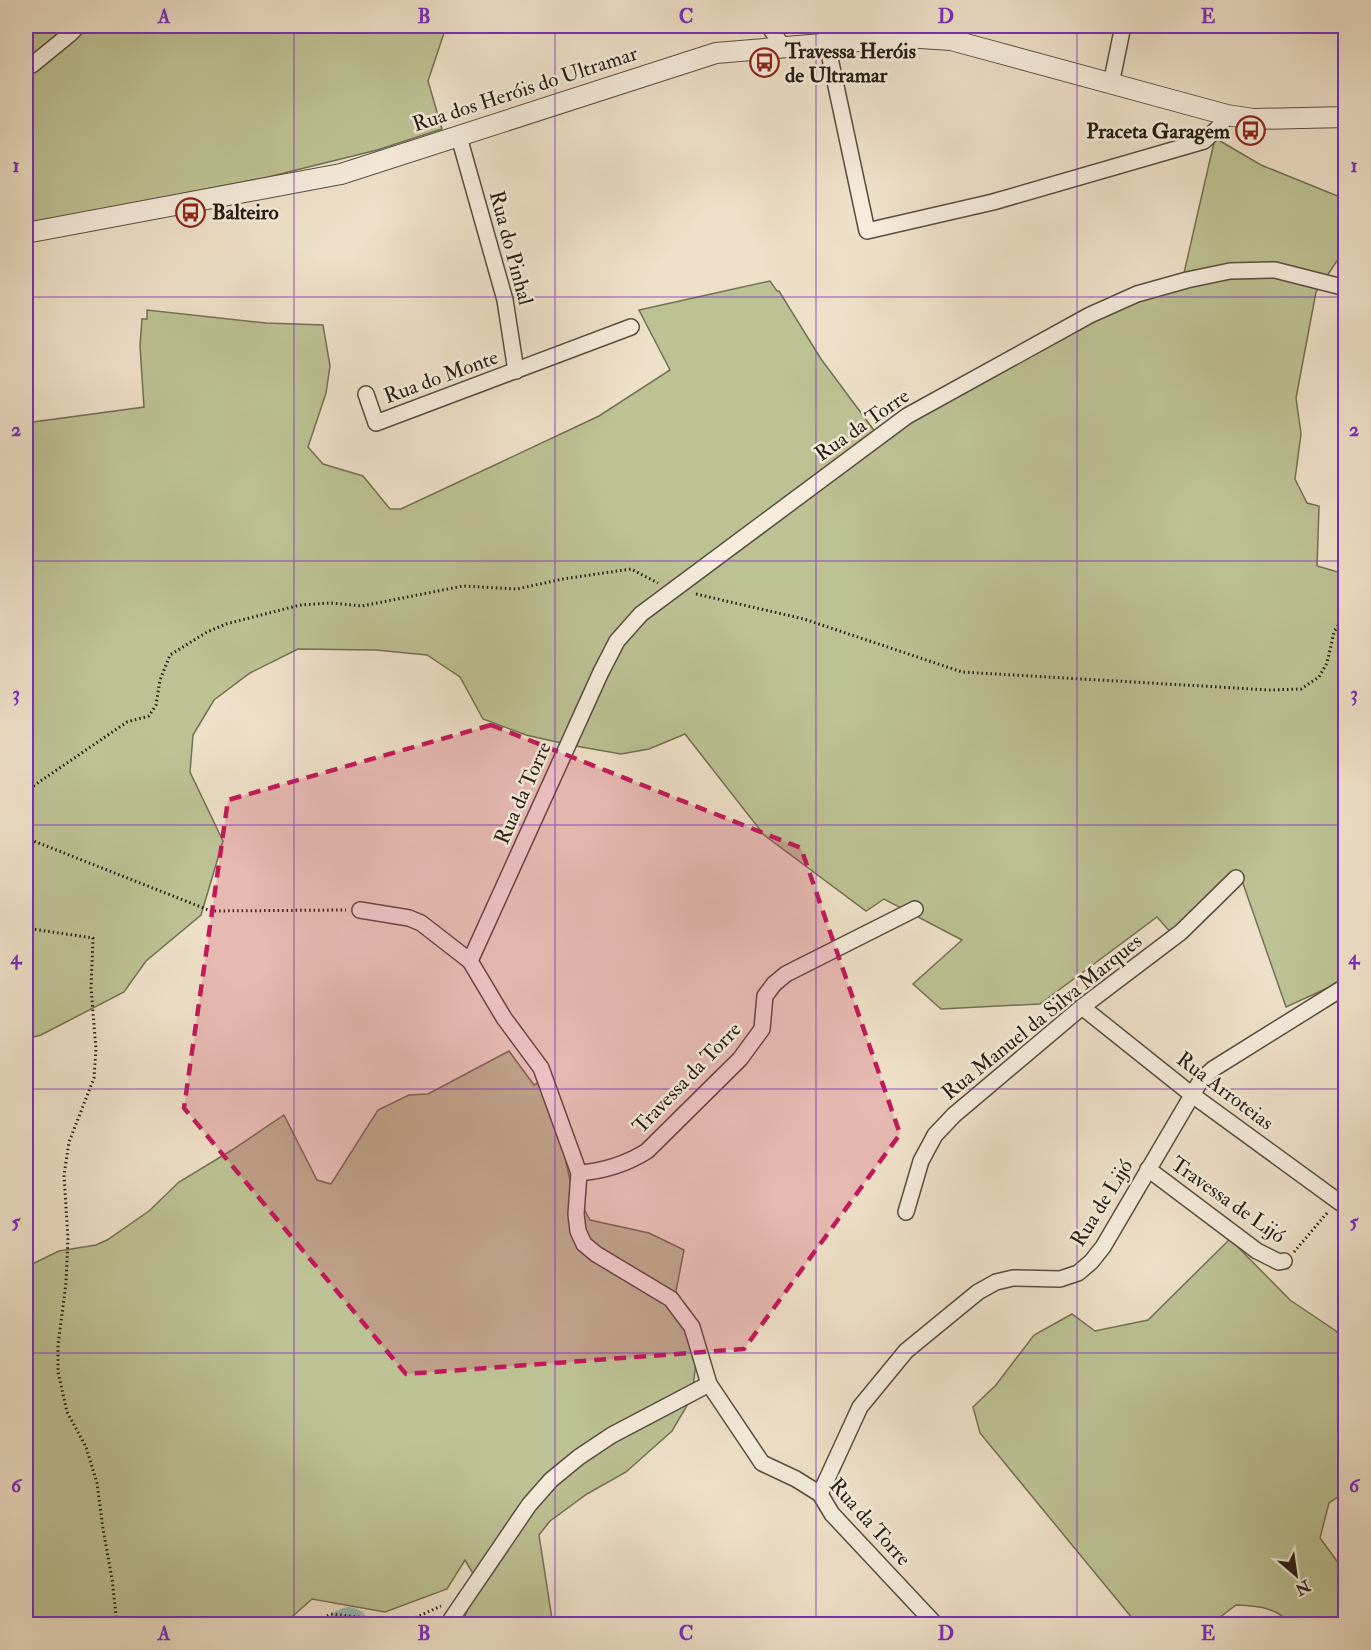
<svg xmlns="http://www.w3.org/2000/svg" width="1371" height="1650" font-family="'IM FELL Double Pica',serif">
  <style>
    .green { fill: #bdc294; stroke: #727053; stroke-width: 1.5 }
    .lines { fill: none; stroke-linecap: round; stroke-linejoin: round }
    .river { stroke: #9abdb9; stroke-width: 30 }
    .minor-casing { stroke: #584e40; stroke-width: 18 }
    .tertiary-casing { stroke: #584e40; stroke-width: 22 }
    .path { stroke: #261d12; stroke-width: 3; stroke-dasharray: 1.5 3; stroke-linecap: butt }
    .minor { stroke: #f5ecdc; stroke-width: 15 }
    .tertiary { stroke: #f5ecdc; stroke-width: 20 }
    .marked { fill: #c2185b; fill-opacity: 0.2; stroke: #c2185b; stroke-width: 4.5; stroke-dasharray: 12 8; stroke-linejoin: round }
    .grid { fill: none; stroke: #7b2cbf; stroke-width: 1.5; stroke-opacity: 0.55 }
    .labels { text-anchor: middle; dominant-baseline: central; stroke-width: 5; stroke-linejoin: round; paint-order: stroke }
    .poi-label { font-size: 21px; font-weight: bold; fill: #261d12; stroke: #f5ecdc; text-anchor: start }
    .street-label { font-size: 21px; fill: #261d12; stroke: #f5ecdc }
    .neatline { fill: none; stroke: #7b2cbf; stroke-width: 2 }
    .grid-label { font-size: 20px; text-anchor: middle; font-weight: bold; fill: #7b2cbf }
  </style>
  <rect width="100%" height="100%" fill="#efe1c9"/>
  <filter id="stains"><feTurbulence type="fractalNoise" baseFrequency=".00333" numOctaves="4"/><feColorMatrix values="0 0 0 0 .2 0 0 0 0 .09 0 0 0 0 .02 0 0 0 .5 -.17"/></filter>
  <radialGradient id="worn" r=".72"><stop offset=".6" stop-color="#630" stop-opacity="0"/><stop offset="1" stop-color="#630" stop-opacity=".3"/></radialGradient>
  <g class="green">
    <path d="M26,26H441L444,33L428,81L442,129L377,150L268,177L109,208L26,229Z"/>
    <path d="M1215,138L1261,165L1345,199V249L1316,292L1296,398L1301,434L1295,479L1307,503L1319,506L1317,566L1345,574V980L1286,1007L1239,872L1172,934L1157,917L1040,1004L941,1009L913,984L962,940L884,899L866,911L764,835L685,734L649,749L621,754L570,745L526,735L483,719L460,677L427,655L376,650L298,649L250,673L214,700L193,735L190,772L223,841L201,915L146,961L124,992L41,1035L26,1039V423L144,407L140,346L142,319H147V310L266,323L323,325L330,366L326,393L308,447L323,464L363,476L390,509H401L599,416L670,370L639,310L770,281L777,291H779L821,359L879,437L1130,299L1181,286Z"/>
    <path d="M509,1051L534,1085L540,1082L561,1138L571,1185L590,1220L649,1233L684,1250L676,1291L696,1361L692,1397L672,1431L626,1472L587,1494L550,1521L539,1535L552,1619L558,1624H462L478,1582L465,1560L447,1589L385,1612L312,1599L284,1624H26V1267L59,1251L96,1245L107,1240L149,1211L179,1182L232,1150L284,1115L317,1180L331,1184L378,1110L409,1095L428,1094Z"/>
    <path d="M1230,1239L1290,1300L1336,1331L1345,1342V1492L1329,1503L1320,1538L1345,1572V1624H1291C1275,1607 1259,1606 1236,1605L1211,1624H1137L980,1433L973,1407L996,1385L1034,1335L1072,1314L1095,1331L1148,1320Z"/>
  </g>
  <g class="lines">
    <path class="river" d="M344,1624L349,1622L353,1624"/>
    <defs>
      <g id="minor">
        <path d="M769,26L783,47"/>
        <path d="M827,44L867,231L993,202L1204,141L1220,126L1227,115"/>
        <path d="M26,68L32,65L70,34L78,26"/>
        <path d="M1111,84L1123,26"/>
        <path d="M459,137L505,300L516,371"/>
        <path d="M366,394L376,423L631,327"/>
        <path d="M360,910L409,918L421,923L470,961"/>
        <path d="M1082,1007L1191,1094L1346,1207"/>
        <path d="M1148,1169L1257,1251L1279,1262L1284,1261"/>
        <path d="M579,1173C604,1171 625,1165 647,1151L740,1059L762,1029L765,996L774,984L786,974L915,909"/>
        <path d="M906,1212L921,1161L935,1135L954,1115L1082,1007L1181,932L1236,878"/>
        <path d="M820,1494L860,1407L906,1351L978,1292L996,1282L1013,1278L1060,1279L1078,1273L1091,1262L1103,1247L1201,1080L1213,1069L1346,986"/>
        <path d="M448,1624L529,1505L551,1480L579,1457L612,1435L709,1384"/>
        <path d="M935,1624L832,1514L820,1494L796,1479L762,1463L709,1384L692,1327L671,1299L596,1254L584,1244L578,1231L576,1214L579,1173L541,1068L504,1018L470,961L601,672L617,641L641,614L907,416L1090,315L1137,294L1187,280L1230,271L1275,270L1346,288"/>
      </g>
      <path id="tertiary" d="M26,233L341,174L716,53L905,37L951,40L1227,115L1253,119L1346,117"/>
    </defs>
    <use href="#minor" class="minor-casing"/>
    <use href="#tertiary" class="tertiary-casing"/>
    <g class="path">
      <path d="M696,594L804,619L962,672L1270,690L1301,689L1319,677L1327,663L1334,632L1346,613"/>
      <path d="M26,791L127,722L149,716L156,705L160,680L170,655L207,632L226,624L300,605L331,603L362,606L463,586L517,589L563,579L631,569L658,583"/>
      <path d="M26,838L211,911L346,910"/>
      <path d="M26,928L93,938L91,988L96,1049L94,1078L69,1142L64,1175L68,1239L66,1283L58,1345V1372L67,1412L86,1447L97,1483L103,1529L112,1579L117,1624"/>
      <path d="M1294,1252L1327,1213"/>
      <path d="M311,1624L331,1614L383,1620L408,1621L441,1606"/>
    </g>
    <use href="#minor" class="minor"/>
    <use href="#tertiary" class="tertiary"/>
  </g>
  <path class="marked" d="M491,725L801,848L900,1134L744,1349L406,1374L184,1108L228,800Z"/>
  <path class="grid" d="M294,26V1624M555,26V1624M816,26V1624M1077,26V1624M26,297H1346M26,561H1346M26,825H1346M26,1089H1346M26,1353H1346"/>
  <defs>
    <symbol id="bus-ring" viewBox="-11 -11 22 22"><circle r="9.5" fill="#f5ecdc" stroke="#8f2418" stroke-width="1.5"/><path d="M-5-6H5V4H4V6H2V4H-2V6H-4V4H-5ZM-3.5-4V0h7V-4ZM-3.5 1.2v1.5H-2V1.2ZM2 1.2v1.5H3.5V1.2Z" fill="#8f2418"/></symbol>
  </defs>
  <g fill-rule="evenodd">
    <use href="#bus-ring" x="748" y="46" width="33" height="33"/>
    <use href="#bus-ring" x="1234" y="114" width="33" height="33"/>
    <use href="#bus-ring" x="174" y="196" width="33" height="33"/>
  </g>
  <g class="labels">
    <g class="poi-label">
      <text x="785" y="51">Travessa Heróis<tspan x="785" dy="24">de Ultramar</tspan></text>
      <text x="1230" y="131" text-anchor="end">Praceta Garagem</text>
      <text x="212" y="212">Balteiro</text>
    </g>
    <g class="street-label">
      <text transform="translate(525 89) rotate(-18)">Rua dos Heróis do Ultramar</text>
      <text transform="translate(511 248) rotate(75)">Rua do Pinhal</text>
      <text transform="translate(441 377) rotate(-20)">Rua do Monte</text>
      <text transform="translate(862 425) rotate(-35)">Rua da Torre</text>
      <text transform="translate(523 793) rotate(-66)">Rua da Torre</text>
      <text transform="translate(1042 1017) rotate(-39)">Rua Manuel da Silva Marques</text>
      <text transform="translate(687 1078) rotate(-46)">Travessa da Torre</text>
      <text transform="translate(1225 1091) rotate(37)">Rua Arroteias</text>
      <text transform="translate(1228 1200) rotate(35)">Travessa de Lijó</text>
      <text transform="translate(1102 1203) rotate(-58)">Rua de Lijó</text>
      <text transform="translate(870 1522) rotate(48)">Rua da Torre</text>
    </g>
  </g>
  <rect width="1371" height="1650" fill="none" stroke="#efe1c9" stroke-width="66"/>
  <g transform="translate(1296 1575) rotate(151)" stroke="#f5ecdc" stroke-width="4.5" paint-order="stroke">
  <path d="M0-4.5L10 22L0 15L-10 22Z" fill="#261d12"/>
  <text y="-9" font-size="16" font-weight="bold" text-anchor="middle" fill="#261d12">N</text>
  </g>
  <rect x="33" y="33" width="1305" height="1584" class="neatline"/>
  <g class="grid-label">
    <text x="164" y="23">A</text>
    <text x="424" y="23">B</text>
    <text x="686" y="23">C</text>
    <text x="946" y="23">D</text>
    <text x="1208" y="23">E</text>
    <text x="16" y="172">1</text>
    <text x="1354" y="172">1</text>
    <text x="16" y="436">2</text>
    <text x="1354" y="436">2</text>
    <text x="16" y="700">3</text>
    <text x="1354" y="700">3</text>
    <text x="16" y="964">4</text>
    <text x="1354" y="964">4</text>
    <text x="16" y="1228">5</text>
    <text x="1354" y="1228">5</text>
    <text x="16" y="1492">6</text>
    <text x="1354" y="1492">6</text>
    <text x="164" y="1640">A</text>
    <text x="424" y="1640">B</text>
    <text x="686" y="1640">C</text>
    <text x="946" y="1640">D</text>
    <text x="1208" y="1640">E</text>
  </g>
  <rect width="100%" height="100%" filter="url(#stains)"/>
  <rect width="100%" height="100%" fill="url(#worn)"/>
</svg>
